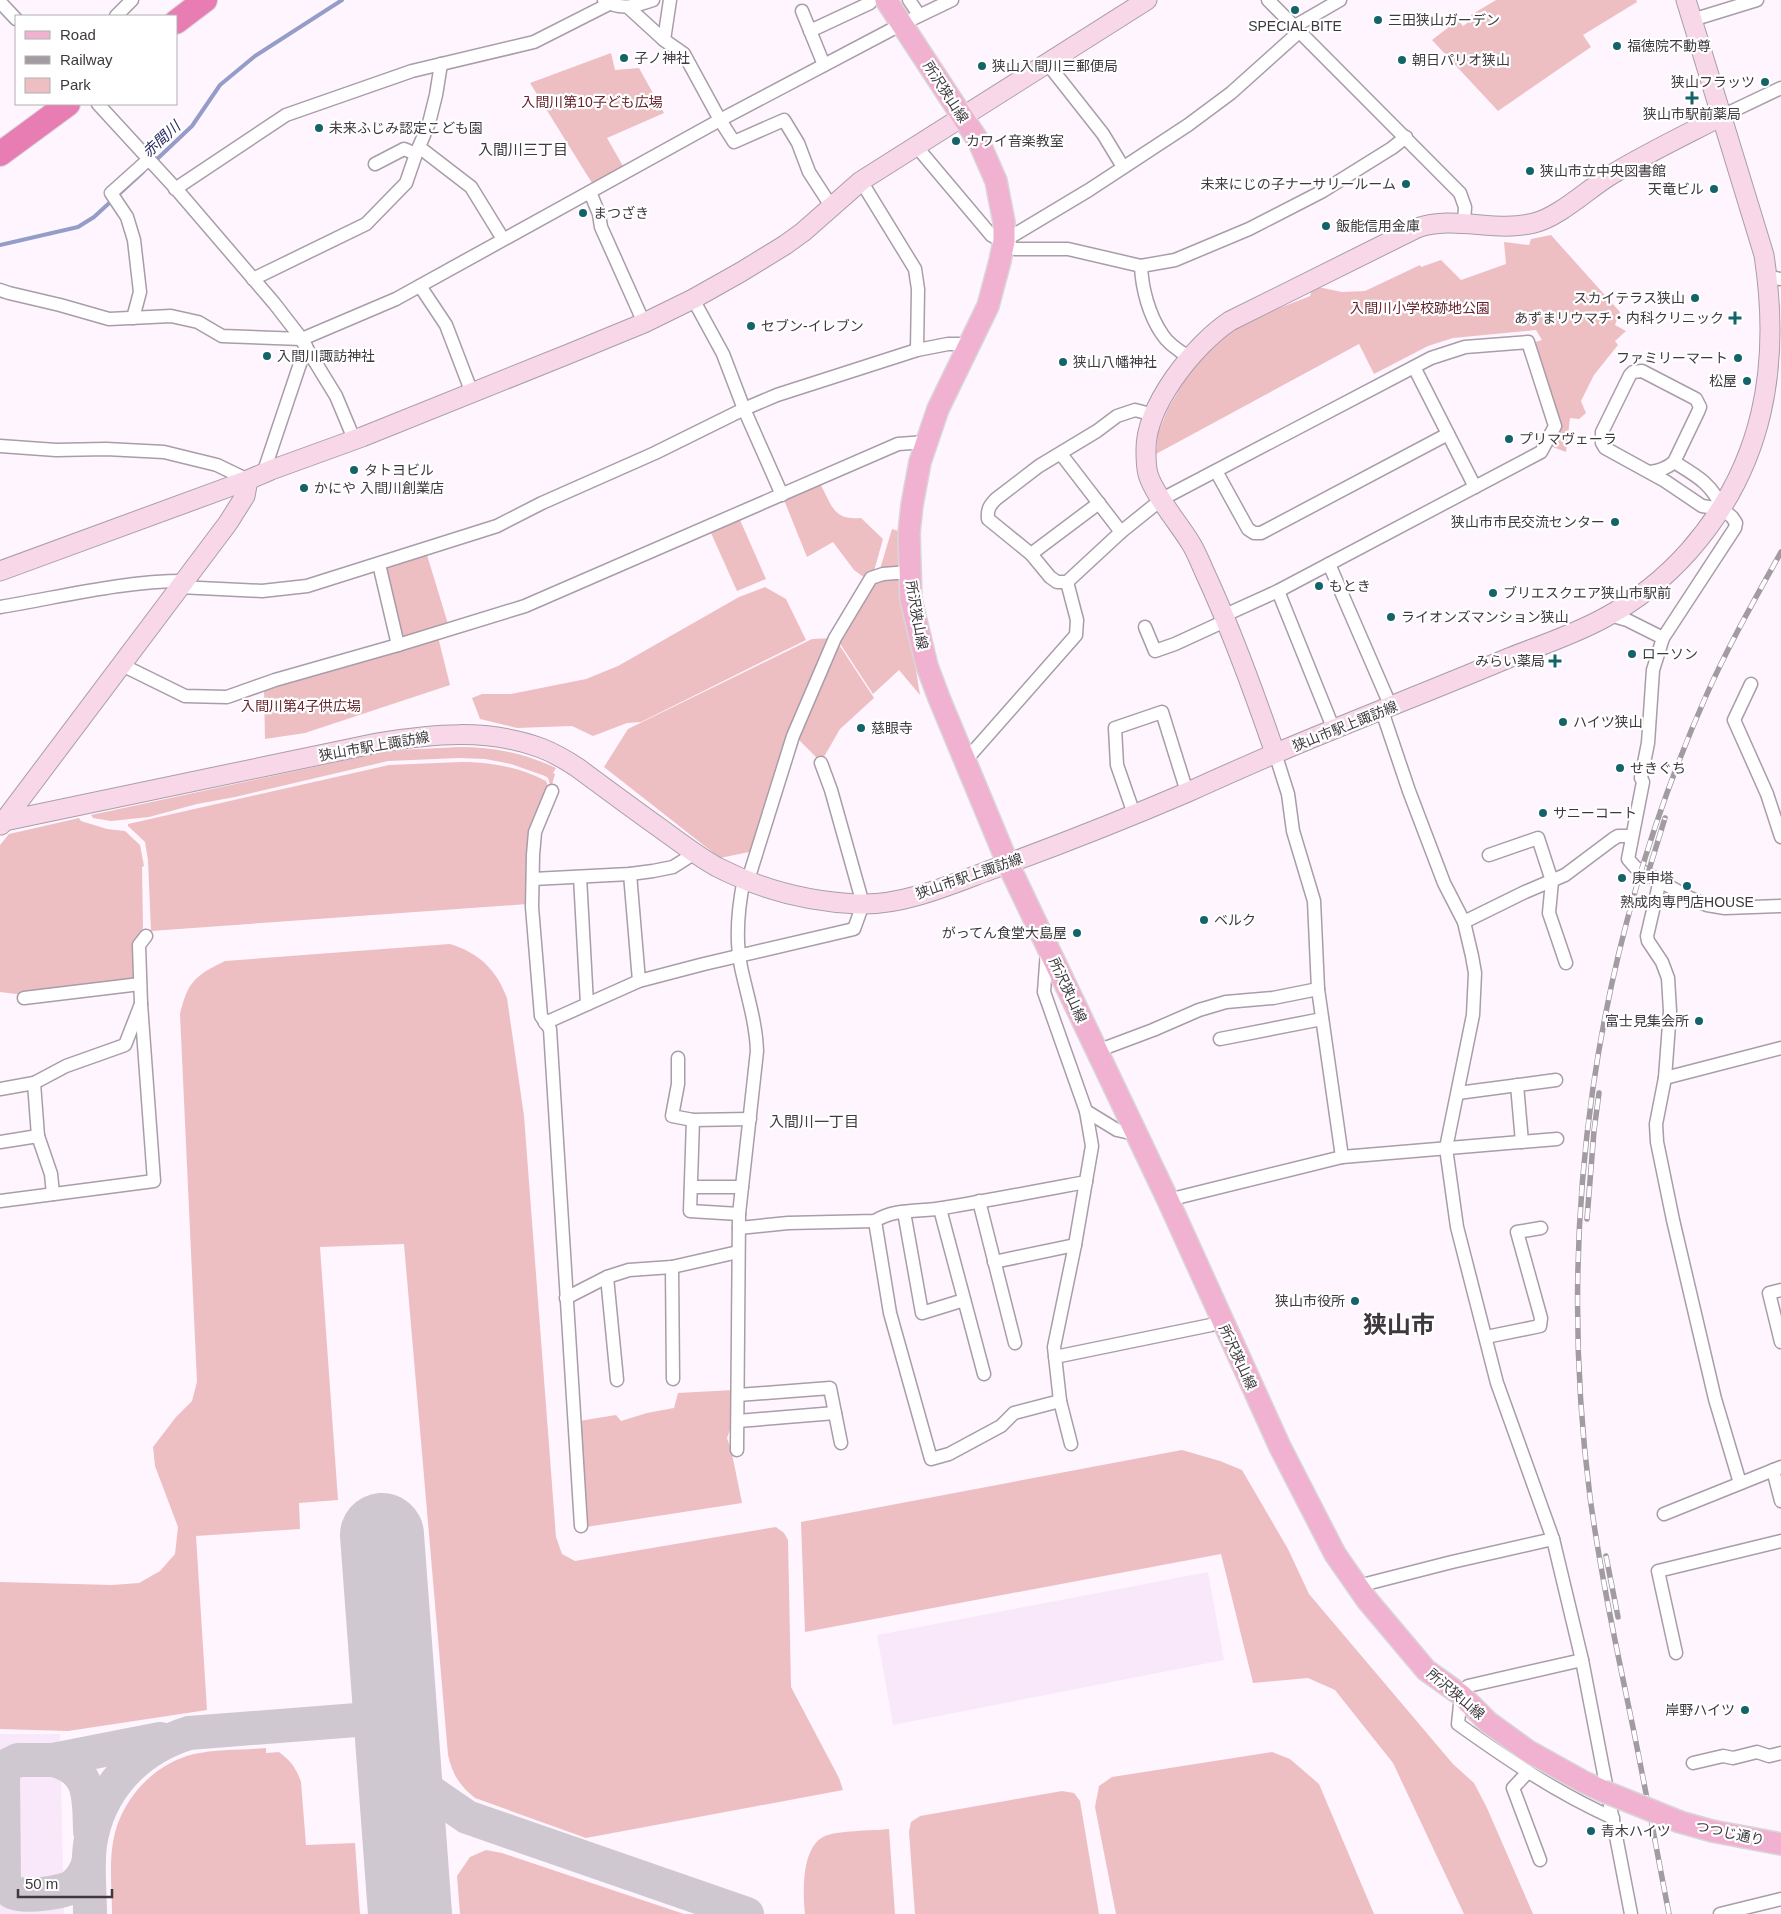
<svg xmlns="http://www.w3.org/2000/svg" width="1781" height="1914" font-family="Arial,'Noto Sans JP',sans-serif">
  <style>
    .built { fill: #f9e8f9 }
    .green { fill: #eebfc2 }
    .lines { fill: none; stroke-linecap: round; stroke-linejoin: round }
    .stream { stroke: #949cc8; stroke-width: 4 }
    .taxiway { stroke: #d0c8d0; stroke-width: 34 }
    .runway { stroke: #d0c8d0; stroke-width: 84 }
    .street-casing { stroke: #a89da8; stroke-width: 15 }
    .secondary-casing { stroke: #a89da8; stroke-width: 21 }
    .primary-casing { stroke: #d8d7d8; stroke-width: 24 }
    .highway-casing { stroke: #d8d7d8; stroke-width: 26 }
    .street { stroke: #fff; stroke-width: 12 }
    .secondary { stroke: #f8d8e8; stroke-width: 19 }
    .primary { stroke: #f1b1d1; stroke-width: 21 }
    .highway { stroke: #e87db3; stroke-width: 24 }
    .rail-casing { stroke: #a29ba2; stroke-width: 5.5 }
    .rail { stroke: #fff; stroke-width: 4; stroke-dasharray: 11; stroke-linecap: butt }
    .primary-bridge-casing { stroke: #d8d7d8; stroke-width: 24; stroke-linecap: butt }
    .primary-bridge { stroke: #f1b1d1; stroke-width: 21 }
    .poi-dot { fill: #136369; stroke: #fff; stroke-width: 2 }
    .labels { text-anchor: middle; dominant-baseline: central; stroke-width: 4.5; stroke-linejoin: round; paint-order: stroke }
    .poi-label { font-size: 14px; fill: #3e393e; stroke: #fff; text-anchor: start }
    .street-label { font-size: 14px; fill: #3e393e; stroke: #fff }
    .park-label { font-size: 14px; fill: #64232d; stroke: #fff }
    .water-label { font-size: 15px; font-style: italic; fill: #272b62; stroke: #fff }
    .neighbourhood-label { font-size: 15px; fill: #3e393e; stroke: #fff }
    .town-label { font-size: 24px; font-weight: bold; fill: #3e393e; stroke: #fff }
  </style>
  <rect width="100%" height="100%" fill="#fef5fe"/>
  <g class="built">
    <path d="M1208,1572L1224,1660L893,1725L877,1635Z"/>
    <path d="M0,1734H60L64,1914H0Z"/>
  </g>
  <g class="green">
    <path d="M1496,0H1636L1637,2L1583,35L1591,47L1498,111L1432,40L1458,20L1463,26L1473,19L1471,15Z"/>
    <path d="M611,53L615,70L639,68L664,113L607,138L623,166L592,183L530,83Z"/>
    <path d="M1551,235L1620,312L1615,325L1626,331L1615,341L1618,345L1594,375L1581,401L1586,413L1579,419L1570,418L1566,452L1550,446L1560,425L1535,342L1542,340L1536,330L1453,338L1428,346L1374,374L1359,344L1156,454L1158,433L1168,409L1194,364L1207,348L1246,321L1310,296L1312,290L1318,287L1342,292L1365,291L1420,265L1421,267L1441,260L1461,280L1506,264L1504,242L1529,245L1531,239Z"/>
    <path d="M820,484C833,506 832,520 861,518L883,539L874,571L865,578L854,570L833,542L807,557L784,500Z"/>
    <path d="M740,520L766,579L737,591L711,533Z"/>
    <path d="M892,529L898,531L900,534L901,570L880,569Z"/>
    <path d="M427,555L448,624L406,638L401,635L385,572L387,566Z"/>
    <path d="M901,577L920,695L899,670L873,694L837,639L873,580Z"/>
    <path d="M765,587L786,599L806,640L641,722L627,723L593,736L572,726L517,728L480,719L472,698L482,694H511L586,679L618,666L739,597Z"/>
    <path d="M438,637L450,685L305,733L265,739L264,689Z"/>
    <path d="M834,638L754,851L720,858L604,767L628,729L812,639Z"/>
    <path d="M836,640L874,698L840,729L821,762L794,735Z"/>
    <path d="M459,747C494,747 524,753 556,768L553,773L555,774L551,788L548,778L545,776L511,764L485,759L459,758L388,761L235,797L197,804L149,817L111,821L93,818L91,815L379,753L399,750Z"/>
    <path d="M461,762C490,762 520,767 546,781L549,788L532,826L528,904L151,931L148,860L145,842L128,826V824L389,765Z"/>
    <path d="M79,818L81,821L107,829L125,831L140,845L144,866L142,867L143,929L134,943V981L24,995L0,992V845L9,834Z"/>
    <path d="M450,944C479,953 496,969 507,998L524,1116L556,1537L562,1554L575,1561L776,1527L784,1533L788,1540L791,1687L839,1778L843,1790L586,1838L475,1798C460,1786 452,1774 448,1755L404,1244L320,1247L338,1500L299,1503L300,1529L196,1536L207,1710L68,1731L0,1729V1582L112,1585L139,1583L160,1571L175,1554L178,1527L155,1466L153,1447L176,1417L192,1401L197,1382L180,1014C188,982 194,976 225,961Z"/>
    <path d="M733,1390L731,1427L727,1438L731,1449L742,1503L586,1527L579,1421L616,1415L621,1421L647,1413L674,1408L678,1393Z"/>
    <path d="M1182,1450L1220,1461L1242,1470L1288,1549L1309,1594L1453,1764L1474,1783L1487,1808L1533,1914H1464L1393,1763L1335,1690L1308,1678L1253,1683L1221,1554L805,1632L801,1522Z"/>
    <path d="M266,1748V1753L279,1752C290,1760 297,1769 301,1782L306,1845L355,1843L360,1914H112C112,1890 109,1865 113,1842C120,1800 153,1764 194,1754C217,1749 242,1750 266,1748Z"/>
    <path d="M1272,1752L1290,1759L1319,1784L1374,1914H1116L1095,1807L1099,1786L1112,1777Z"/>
    <path d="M1062,1791L1074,1793L1080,1801L1099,1914H915L909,1832L911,1822L920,1816Z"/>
    <path d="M889,1829L895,1914H805C803,1893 801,1849 823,1837C836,1830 872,1831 889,1829Z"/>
    <path d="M486,1850L502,1853L684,1914H460L457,1876L470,1857Z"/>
  </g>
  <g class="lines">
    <g class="stream">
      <path d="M154,162L192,126L220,85L255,56L342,0"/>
      <path d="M0,245L78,227L94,217L143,172"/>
    </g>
    <g class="taxiway">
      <path d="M398,1756L413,1777L422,1786L467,1817L747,1914"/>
      <path d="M53,1760C92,1769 89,1798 90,1831"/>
      <path d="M89,1859C87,1870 82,1879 73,1886C63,1893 23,1898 12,1892C7,1889 5,1884 4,1879L3,1775L8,1765L18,1760H53L160,1739"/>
      <path d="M90,1914C90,1891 87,1867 90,1845C98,1789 137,1749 189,1733L395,1717"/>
    </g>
    <path class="runway" d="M382,1535L410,1914"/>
    <defs>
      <g id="street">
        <path d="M604,0C620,11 636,6 653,0"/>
        <path d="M909,0L919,15"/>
        <path d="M1268,0L1460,193L1465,207L1464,223"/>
        <path d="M0,2L16,19"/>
        <path d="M629,8L664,40L684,54L720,120L734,142L784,120L798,143L809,172L831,206"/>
        <path d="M802,11L824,65"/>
        <path d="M116,16L132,0"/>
        <path d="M1692,20L1757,0"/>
        <path d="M1295,26L1340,0"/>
        <path d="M810,31L870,3"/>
        <path d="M664,40L670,0"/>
        <path d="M1047,63L1103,134L1123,167"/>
        <path d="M98,104L178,191L274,303L298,334L336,396L354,439"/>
        <path d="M1722,116L1781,88"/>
        <path d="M916,146L986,229L991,235L1015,249H1068L1141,266L1175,260L1249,229L1323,191L1392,148L1406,137"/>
        <path d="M419,147L471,187L503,239"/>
        <path d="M375,164L404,149L416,154"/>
        <path d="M861,181L915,269L918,289L917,350"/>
        <path d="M175,189L286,115L412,71L534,42L609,4"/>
        <path d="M590,192L599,214L601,227L644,323"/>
        <path d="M1004,241L1089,190L1188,125L1231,93L1299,32"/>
        <path d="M1141,266C1142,289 1149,315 1162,334C1168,344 1179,351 1189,357"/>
        <path d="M1769,277L1781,279"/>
        <path d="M253,279L366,224L406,183L416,154L429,123L436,95L441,64"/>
        <path d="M420,286L446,325L472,393"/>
        <path d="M0,290L9,293L60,305L109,319L171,316L198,322L222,336L302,339L396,299L720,120L902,24L952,0"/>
        <path d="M693,299L723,354L744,409L782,495"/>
        <path d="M133,318L140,292L134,240L127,217L111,193L149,159"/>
        <path d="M1414,367L1475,487"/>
        <path d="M1154,415L1135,410L1117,416L1097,431L1039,466L996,499C990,505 987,509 988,519L1031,554L1050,577L1057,582H1067L1121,532L1162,499L1431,358L1465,347L1528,342L1555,426L1541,452L1278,591L1223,616"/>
        <path d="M0,446L56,450L106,449L164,452L217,465L248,480"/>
        <path d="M1061,454L1121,532"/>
        <path d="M1674,462C1695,475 1713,484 1722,509"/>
        <path d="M1216,471L1248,529L1254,533H1261L1448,434"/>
        <path d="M263,474L306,346"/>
        <path d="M1031,554L1099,503"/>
        <path d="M379,564L398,645"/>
        <path d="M1329,564L1391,707"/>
        <path d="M179,587L262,591L307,586L497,526L542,503L655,453L744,409L777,395L917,350L948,344H970"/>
        <path d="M1278,591L1334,730"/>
        <path d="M0,607C61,597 122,581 184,581"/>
        <path d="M1610,615L1627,620L1663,638L1735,528L1736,523L1732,517L1722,509L1702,506L1665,481L1605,448L1602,443V432L1630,375L1633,372L1642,371L1696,399L1700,407L1698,412L1674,462C1666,469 1659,471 1650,472"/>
        <path d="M1145,627L1155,651L1175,644L1225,621"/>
        <path d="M1663,638L1653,670L1648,743L1641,778L1643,782L1628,859L1635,867L1690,898L1707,905L1725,908L1781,906"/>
        <path d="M122,665L185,696L227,697L275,680L398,645L525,606L898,444L926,442"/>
        <path d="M1751,684L1734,720L1767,794L1781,837"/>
        <path d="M1382,711L1409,791L1444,883L1464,922L1472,956L1475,973L1473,1015L1446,1148L1457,1227L1497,1383L1553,1539L1582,1660L1631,1914"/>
        <path d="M1275,753L1288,794L1293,831L1314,901L1318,989L1342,1157"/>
        <path d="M965,761L1076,635L1077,620L1067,582"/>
        <path d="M552,791L535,832L533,855L532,907L541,1016L550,1029L581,1526"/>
        <path d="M1134,814L1117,765L1115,728L1162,712L1187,792"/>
        <path d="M1489,855L1538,838L1552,881L1549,913L1566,963"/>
        <path d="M630,874L639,981"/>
        <path d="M580,877L587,1004"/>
        <path d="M533,879L630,874L653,871L673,867L695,853"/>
        <path d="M748,880L793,736L835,638L871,578L883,574L909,572"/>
        <path d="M1660,880L1647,936L1648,941L1662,962L1668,978L1670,1011L1665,1078L1656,1124L1657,1142L1673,1220L1715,1399L1740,1483"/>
        <path d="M1464,922L1525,892L1565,875L1613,839L1618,836H1632"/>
        <path d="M1047,951L1044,992L1086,1111L1117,1130L1135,1134"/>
        <path d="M24,998L140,984"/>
        <path d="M545,1023L639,981L704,964L854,929L863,904L831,790L821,763"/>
        <path d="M1220,1039L1322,1019"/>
        <path d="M1097,1051L1153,1030L1199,1010L1226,1002L1273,998L1318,989"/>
        <path d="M678,1058V1084L672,1116L693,1120L750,1119"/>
        <path d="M1665,1078L1781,1048"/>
        <path d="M34,1083L66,1066L125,1045L141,1004"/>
        <path d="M1517,1085L1522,1142"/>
        <path d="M0,1089L34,1083L38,1136L51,1174L53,1194"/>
        <path d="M1458,1093L1556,1080"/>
        <path d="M693,1120L690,1211L739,1214"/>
        <path d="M0,1142L38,1136"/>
        <path d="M691,1187H742"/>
        <path d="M1168,1200L1342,1157L1557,1139"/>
        <path d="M0,1201L154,1181L141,1004L139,945L146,936"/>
        <path d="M979,1201L1015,1343"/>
        <path d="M940,1209L984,1374"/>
        <path d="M904,1212L922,1313L964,1300"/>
        <path d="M875,1221L890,1313L931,1459L949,1454L1001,1426L1014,1413L1060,1401"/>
        <path d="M739,1228L788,1223L875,1221C895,1208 921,1212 943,1208C991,1200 1038,1191 1086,1182"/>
        <path d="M994,1262L1075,1245"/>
        <path d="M672,1267L673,1379"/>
        <path d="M607,1277L617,1380"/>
        <path d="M1781,1290L1769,1293L1781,1342"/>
        <path d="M566,1298L607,1277L629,1270L672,1267L738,1252"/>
        <path d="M1486,1337L1540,1326L1541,1318L1517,1232L1541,1228"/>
        <path d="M1055,1357L1211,1325L1221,1320"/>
        <path d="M738,1395L830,1388L841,1443"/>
        <path d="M738,1421L835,1413"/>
        <path d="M1071,1444L1060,1401L1054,1347L1075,1245L1092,1146L1086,1111"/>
        <path d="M737,1450L739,1214L757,1051C756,1022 747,995 741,967C735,938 738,908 744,879"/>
        <path d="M1773,1470L1781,1501"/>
        <path d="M1664,1514L1781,1467"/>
        <path d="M1358,1586L1452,1562L1553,1539"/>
        <path d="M1676,1653L1658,1571L1781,1541"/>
        <path d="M1582,1660L1468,1686L1461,1695L1458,1724C1507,1759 1557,1793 1613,1818"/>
        <path d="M1693,1763L1723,1756L1733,1758L1757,1752L1769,1756L1781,1753"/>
        <path d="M1528,1772L1513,1788L1540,1860"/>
        <path d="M1720,1914L1781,1899"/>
      </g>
      <g id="secondary">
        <path d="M0,571L248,480L271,470L362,437L571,353L644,323L693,299L741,272L785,245L803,232L861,181L1147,0"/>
        <path d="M1275,753C1254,692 1232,631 1205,573C1200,562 1196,551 1190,542C1179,524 1153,493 1148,474C1146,467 1146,458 1146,451C1145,406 1194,345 1230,321L1417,228C1455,215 1495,233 1534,223C1559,217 1588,189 1611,175C1647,153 1685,135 1722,116"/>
        <path d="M0,822L377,743C431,734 488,728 541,748C554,753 566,760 578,768C605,788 632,808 660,828C678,841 697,856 717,867C762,890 809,902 859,904C903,906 952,884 993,869C1059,845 1125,819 1188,792C1219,778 1250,764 1281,751C1357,719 1435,689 1511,657C1542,645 1575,634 1604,618C1636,601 1665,578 1689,551C1764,466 1781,366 1764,255L1686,0"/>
        <path d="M1,825L228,523L245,496L248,480"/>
      </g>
      <g id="primary">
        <path d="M886,0L979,142L996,181L1004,222V241L1000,261L988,306L938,409L920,462L912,505L909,533L911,600L927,666L939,698L1008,864L1168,1200L1280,1447L1335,1554L1367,1600L1426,1670L1461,1695L1488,1722L1528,1751L1582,1781L1603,1791"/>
        <path d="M1680,1822L1712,1831L1781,1844"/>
      </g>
      <g id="highway">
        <path d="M176,22L205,0"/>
        <path d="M0,154L68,104"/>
      </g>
    </defs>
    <use href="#street" class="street-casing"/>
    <use href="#secondary" class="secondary-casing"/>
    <use href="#primary" class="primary-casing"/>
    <use href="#highway" class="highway-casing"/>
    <use href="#street" class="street"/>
    <use href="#secondary" class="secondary"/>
    <use href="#primary" class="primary"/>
    <use href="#highway" class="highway"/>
    <defs>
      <g id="rail">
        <path d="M1645,883L1665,818"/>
        <path d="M1587,1219L1594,1131L1599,1093"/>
        <path d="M1606,1556L1618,1617"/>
        <path d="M1669,1914C1656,1847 1644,1780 1630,1713C1615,1641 1600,1570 1590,1497C1555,1223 1594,949 1706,696C1728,646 1755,599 1781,552"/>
      </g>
    </defs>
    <use href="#rail" class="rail-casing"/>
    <use href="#rail" class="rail"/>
    <defs>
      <path id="primary-bridge" d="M1603,1791L1680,1822"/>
    </defs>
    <use href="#primary-bridge" class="primary-bridge-casing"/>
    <use href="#primary-bridge" class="primary-bridge"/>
  </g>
  <g class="poi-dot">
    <circle cx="1295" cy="10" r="5"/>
    <circle cx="1378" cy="20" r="5"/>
    <circle cx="1617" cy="46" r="5"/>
    <circle cx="624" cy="58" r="5"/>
    <circle cx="1402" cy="60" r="5"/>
    <circle cx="982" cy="66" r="5"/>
    <circle cx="1765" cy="82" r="5"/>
    <path d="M1689.5 90.5h5v5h5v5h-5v5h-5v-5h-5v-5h5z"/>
    <circle cx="319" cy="128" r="5"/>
    <circle cx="956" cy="141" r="5"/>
    <circle cx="1530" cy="171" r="5"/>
    <circle cx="1406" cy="184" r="5"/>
    <circle cx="1714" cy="189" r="5"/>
    <circle cx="583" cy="213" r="5"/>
    <circle cx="1326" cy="226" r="5"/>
    <circle cx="1695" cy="298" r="5"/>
    <path d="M1732.5 310.5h5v5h5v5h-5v5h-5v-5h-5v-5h5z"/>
    <circle cx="751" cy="326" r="5"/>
    <circle cx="267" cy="356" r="5"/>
    <circle cx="1738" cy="358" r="5"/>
    <circle cx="1063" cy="362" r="5"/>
    <circle cx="1747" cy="381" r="5"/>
    <circle cx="1509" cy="439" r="5"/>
    <circle cx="354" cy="470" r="5"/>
    <circle cx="304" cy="488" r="5"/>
    <circle cx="1615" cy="522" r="5"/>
    <circle cx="1319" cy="586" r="5"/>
    <circle cx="1493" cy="593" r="5"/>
    <circle cx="1391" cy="617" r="5"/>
    <circle cx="1632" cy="654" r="5"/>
    <path d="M1552.5 653.5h5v5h5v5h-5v5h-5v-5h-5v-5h5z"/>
    <circle cx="1563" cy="722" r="5"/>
    <circle cx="861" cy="728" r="5"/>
    <circle cx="1620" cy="768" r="5"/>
    <circle cx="1543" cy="813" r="5"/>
    <circle cx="1622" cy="878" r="5"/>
    <circle cx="1687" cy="886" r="5"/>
    <circle cx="1204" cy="920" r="5"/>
    <circle cx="1077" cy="933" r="5"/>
    <circle cx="1699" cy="1021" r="5"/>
    <circle cx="1355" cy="1301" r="5"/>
    <circle cx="1745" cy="1710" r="5"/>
    <circle cx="1591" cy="1831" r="5"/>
  </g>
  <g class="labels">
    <g class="poi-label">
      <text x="1388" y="20">三田狭山ガーデン</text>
      <text x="1295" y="26" text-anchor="middle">SPECIAL BITE</text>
      <text x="1627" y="46">福徳院不動尊</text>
      <text x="634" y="58">子ノ神社</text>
      <text x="1412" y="60">朝日パリオ狭山</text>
      <text x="992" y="66">狭山入間川三郵便局</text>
      <text x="1755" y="82" text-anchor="end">狭山フラッツ</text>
      <text x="1692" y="114" text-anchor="middle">狭山市駅前薬局</text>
      <text x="329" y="128">未来ふじみ認定こども園</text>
      <text x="966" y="141">カワイ音楽教室</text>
      <text x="1540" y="171">狭山市立中央図書館</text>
      <text x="1396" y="184" text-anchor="end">未来にじの子ナーサリールーム</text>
      <text x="1704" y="189" text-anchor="end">天竜ビル</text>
      <text x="593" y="213">まつざき</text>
      <text x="1336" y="226">飯能信用金庫</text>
      <text x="1685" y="298" text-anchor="end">スカイテラス狭山</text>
      <text x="1724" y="318" text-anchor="end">あずまリウマチ・内科クリニック</text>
      <text x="761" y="326">セブン-イレブン</text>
      <text x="277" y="356">入間川諏訪神社</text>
      <text x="1728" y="358" text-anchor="end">ファミリーマート</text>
      <text x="1073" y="362">狭山八幡神社</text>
      <text x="1737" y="381" text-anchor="end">松屋</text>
      <text x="1519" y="439">プリマヴェーラ</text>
      <text x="364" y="470">タトヨビル</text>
      <text x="314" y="488">かにや 入間川創業店</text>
      <text x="1605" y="522" text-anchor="end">狭山市市民交流センター</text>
      <text x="1329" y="586">もとき</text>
      <text x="1503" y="593">ブリエスクエア狭山市駅前</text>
      <text x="1401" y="617">ライオンズマンション狭山</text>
      <text x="1642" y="654">ローソン</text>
      <text x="1545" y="661" text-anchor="end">みらい薬局</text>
      <text x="1573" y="722">ハイツ狭山</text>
      <text x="871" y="728">慈眼寺</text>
      <text x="1630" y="768">せきぐち</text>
      <text x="1553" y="813">サニーコート</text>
      <text x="1632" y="878">庚申塔</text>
      <text x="1687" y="902" text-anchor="middle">熟成肉専門店HOUSE</text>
      <text x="1214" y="920">ベルク</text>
      <text x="1067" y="933" text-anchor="end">がってん食堂大島屋</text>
      <text x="1689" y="1021" text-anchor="end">富士見集会所</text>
      <text x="1345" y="1301" text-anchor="end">狭山市役所</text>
      <text x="1735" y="1710" text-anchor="end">岸野ハイツ</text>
      <text x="1601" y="1831">青木ハイツ</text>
    </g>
    <g class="street-label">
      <text transform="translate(946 92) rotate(57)">所沢狭山線</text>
      <text transform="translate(917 615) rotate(80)">所沢狭山線</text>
      <text transform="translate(1345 726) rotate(-22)">狭山市駅上諏訪線</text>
      <text transform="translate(374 746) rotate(-10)">狭山市駅上諏訪線</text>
      <text transform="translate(969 876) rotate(-19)">狭山市駅上諏訪線</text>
      <text transform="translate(1068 990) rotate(65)">所沢狭山線</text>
      <text transform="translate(1238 1357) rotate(65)">所沢狭山線</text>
      <text transform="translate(1456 1694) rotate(40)">所沢狭山線</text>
      <text transform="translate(1730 1833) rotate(12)">つつじ通り</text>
    </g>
    <g class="park-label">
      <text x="592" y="102">入間川第10子ども広場</text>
      <text x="1420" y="308">入間川小学校跡地公園</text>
      <text x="301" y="706">入間川第4子供広場</text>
    </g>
    <g class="water-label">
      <text transform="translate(161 139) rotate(-43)">赤間川</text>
    </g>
    <g class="neighbourhood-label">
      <text x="523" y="149">入間川三丁目</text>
      <text x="814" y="1121">入間川一丁目</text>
    </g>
    <g class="town-label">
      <text x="1399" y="1324">狭山市</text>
    </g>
  </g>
  <rect x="15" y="15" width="162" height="90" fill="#ffffff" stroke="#b2b0b2"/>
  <rect x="25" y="31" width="25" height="8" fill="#f1b1d1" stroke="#b2b0b2"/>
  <text x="60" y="40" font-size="15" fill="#3e393e">Road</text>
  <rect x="25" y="56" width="25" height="8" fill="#a29ba2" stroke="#b2b0b2"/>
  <text x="60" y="65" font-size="15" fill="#3e393e">Railway</text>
  <rect x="25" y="78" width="25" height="15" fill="#eebfc2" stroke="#b2b0b2"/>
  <text x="60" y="90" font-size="15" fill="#3e393e">Park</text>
  <path d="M18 1889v8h94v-8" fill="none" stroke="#3e393e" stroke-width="2.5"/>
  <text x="25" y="1889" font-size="15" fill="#3e393e" stroke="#ffffff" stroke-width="4" paint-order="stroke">50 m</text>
</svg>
